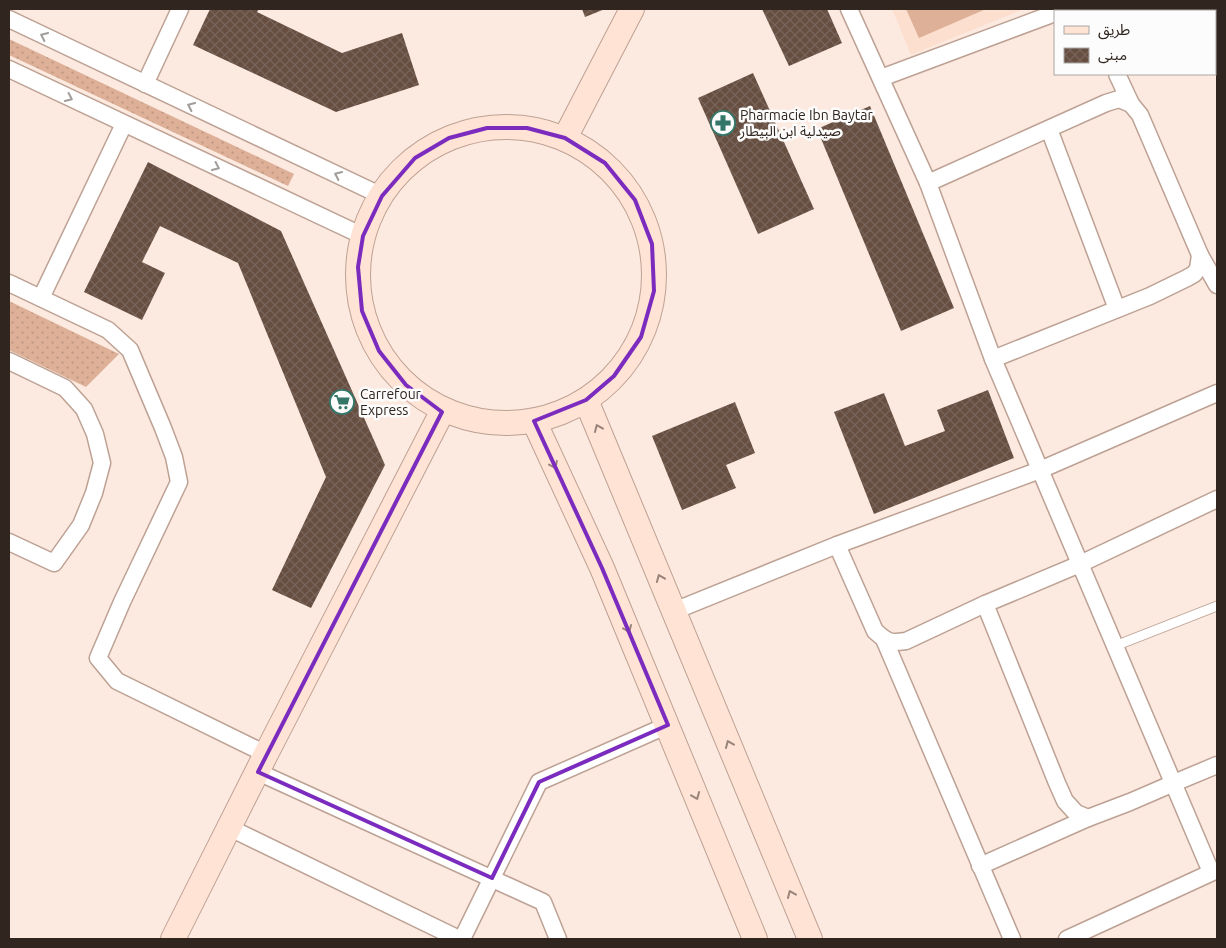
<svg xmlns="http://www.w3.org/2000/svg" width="1226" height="948" font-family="Ubuntu,'Noto Sans Arabic',sans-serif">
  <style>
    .built { fill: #fcdfcf }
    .grass { fill: url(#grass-dots) }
    .pitch { fill: #ddb097 }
    .building { fill: url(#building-cross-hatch) }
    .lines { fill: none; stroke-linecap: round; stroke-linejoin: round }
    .lane-casing { stroke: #bda193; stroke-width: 11 }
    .street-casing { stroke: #bda193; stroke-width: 19 }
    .secondary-casing { stroke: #bda193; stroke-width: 26 }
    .lane { stroke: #fff; stroke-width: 9 }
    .street { stroke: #fff; stroke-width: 16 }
    .secondary { stroke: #ffe3d4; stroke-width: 24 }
    .oneway { stroke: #a29d9a }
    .oneway2 { stroke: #98847a }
    .marked { fill: none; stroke: #7b2cbf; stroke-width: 4; stroke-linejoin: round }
    .labels { text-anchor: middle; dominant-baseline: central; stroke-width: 5; stroke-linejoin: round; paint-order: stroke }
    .poi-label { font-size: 14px; fill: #30251f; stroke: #fbfcfb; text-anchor: start }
  </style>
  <defs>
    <pattern id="grass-dots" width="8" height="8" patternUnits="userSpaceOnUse" patternTransform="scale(1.25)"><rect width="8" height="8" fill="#ddb097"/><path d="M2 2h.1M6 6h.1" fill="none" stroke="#be9782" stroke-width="1.8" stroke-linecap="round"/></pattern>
    <pattern id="building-cross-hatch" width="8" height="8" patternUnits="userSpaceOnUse" patternTransform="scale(1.25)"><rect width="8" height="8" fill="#664e41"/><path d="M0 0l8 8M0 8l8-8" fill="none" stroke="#78645a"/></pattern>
  </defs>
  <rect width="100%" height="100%" fill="#fceae1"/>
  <path class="built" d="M892,9H1024L911,55Z"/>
  <g class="grass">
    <path d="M9,39L294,174L288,186L9,55Z"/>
    <path d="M9,301L119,354L86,387L9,350Z"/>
  </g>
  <path class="pitch" d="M906,9H986L919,38Z"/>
  <g class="building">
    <path d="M210,9H259L257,12L342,53L402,33L419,85L336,112L193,45Z"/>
    <path d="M582,9H605L585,17Z"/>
    <path d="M762,9H827L842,43L789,66Z"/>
    <path d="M753,73L814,209L758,234L698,98Z"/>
    <path d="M870,106L954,308L901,331L817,129Z"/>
    <path d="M148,162L281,231L385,465L311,608L272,590L326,477L238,263L160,226L142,262L165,273L142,320L84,292Z"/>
    <path d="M988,390L1014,458L874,514L834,412L884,393L905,446L945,431L937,410Z"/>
    <path d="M735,402L755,453L726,465L736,488L682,510L652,436Z"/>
  </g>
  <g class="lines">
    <defs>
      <path id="lane" d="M1115,646L1217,606"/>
      <g id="street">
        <path d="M849,9L928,183L993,359L1211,872"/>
        <path d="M1089,9L1090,11"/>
        <path d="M9,19L382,196"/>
        <path d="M9,69L363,236"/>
        <path d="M1117,74L1131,104"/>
        <path d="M881,78L1055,13"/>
        <path d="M145,84L180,9"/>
        <path d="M1049,129L1117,309"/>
        <path d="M928,183L1106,103L1119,99L1131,104L1140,115L1200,255L1198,269L1194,274L1187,278L1150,296L993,359"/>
        <path d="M1200,255L1217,285"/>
        <path d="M9,283L108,330L130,350L163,428L174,457L179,482L122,602L98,658L117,681L266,754"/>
        <path d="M41,298L124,124"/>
        <path d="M9,361L65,388L84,409L95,434L102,463L94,493L81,525L54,563L9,542"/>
        <path d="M837,545L875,631C888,643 890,643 906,641L985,604L1080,564L1217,499"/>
        <path d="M985,604L1057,783L1065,801L1076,813L1088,818L1130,802L1174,783L1217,765"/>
        <path d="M674,611L837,545L1040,470L1217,393"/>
        <path d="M884,639L1012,939"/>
        <path d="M258,772L543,902L558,939"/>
        <path d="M230,828L459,939"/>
        <path d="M980,866L1088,818"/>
        <path d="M462,939L539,782L668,725"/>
        <path d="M1067,939L1217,870"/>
      </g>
      <g id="secondary">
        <circle cx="506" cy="275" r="148"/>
        <path d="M565,138L632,9"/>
        <path d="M586,400L810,939"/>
        <path d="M534,421L602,568L755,939"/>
        <path d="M173,939L266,754L442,412"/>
      </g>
    </defs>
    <use href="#lane" class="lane-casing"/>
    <use href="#street" class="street-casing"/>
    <use href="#secondary" class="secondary-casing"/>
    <use href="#lane" class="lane"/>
    <use href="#street" class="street"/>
    <use href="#secondary" class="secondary"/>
  </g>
  <defs><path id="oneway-chevron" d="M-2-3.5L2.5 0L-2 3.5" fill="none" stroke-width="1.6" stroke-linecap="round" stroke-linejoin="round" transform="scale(1.25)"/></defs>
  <g class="oneway">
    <use href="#oneway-chevron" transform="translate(44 36) rotate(-155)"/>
    <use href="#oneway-chevron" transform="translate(69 98) rotate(25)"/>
    <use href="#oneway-chevron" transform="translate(191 106) rotate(-155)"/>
    <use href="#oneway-chevron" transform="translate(216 167) rotate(25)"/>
    <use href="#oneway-chevron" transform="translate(338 175) rotate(-155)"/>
  </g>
  <g class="oneway2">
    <use href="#oneway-chevron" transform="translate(598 428) rotate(-113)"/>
    <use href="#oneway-chevron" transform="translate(554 465) rotate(65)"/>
    <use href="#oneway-chevron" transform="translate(660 578) rotate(-112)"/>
    <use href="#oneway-chevron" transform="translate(628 629) rotate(67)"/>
    <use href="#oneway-chevron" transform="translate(729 744) rotate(-113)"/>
    <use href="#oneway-chevron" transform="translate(696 796) rotate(68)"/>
    <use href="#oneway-chevron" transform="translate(791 894) rotate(-113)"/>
  </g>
  <path class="marked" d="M487,128H527L565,138L605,163L635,200L652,244L654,291L641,337L614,376L586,400L534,421L602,568L668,725L539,782L492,878L258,772L442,412L406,385L379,351L362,311L358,267L363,236L382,196L415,158L449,138Z"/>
  <defs>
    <symbol id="pharmacy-ring" viewBox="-11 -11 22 22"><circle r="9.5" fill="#fbfcfb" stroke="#347769" stroke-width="1.5"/><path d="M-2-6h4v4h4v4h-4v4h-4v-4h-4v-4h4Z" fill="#347769"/></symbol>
    <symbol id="supermarket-ring" viewBox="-11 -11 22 22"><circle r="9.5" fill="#fbfcfb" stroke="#347769" stroke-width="1.5"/><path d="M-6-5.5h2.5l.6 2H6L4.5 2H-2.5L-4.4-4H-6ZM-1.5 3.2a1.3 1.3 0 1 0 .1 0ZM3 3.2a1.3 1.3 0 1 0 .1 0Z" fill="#347769"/></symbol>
  </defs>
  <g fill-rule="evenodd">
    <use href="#pharmacy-ring" x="709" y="109" width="28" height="28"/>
    <use href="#supermarket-ring" x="328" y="388" width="28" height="28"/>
  </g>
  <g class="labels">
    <g class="poi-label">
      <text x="740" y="115">Pharmacie Ibn Baytar<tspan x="740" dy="16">صيدلية ابن البيطار</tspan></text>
      <text x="360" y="394">Carrefour<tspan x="360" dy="16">Express</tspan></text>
    </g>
  </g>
  <rect width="1226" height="948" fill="none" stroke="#30251f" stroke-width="20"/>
  <rect x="1054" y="10" width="162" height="65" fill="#fbfcfb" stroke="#aaa6a3"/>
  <rect x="1064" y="26" width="25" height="8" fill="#ffe3d4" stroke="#aaa6a3"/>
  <text x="1098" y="35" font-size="15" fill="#30251f">طريق</text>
  <rect x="1064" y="48" width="25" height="15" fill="url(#building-cross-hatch)" stroke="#aaa6a3"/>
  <text x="1098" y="60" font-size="15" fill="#30251f">مبنى</text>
</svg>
